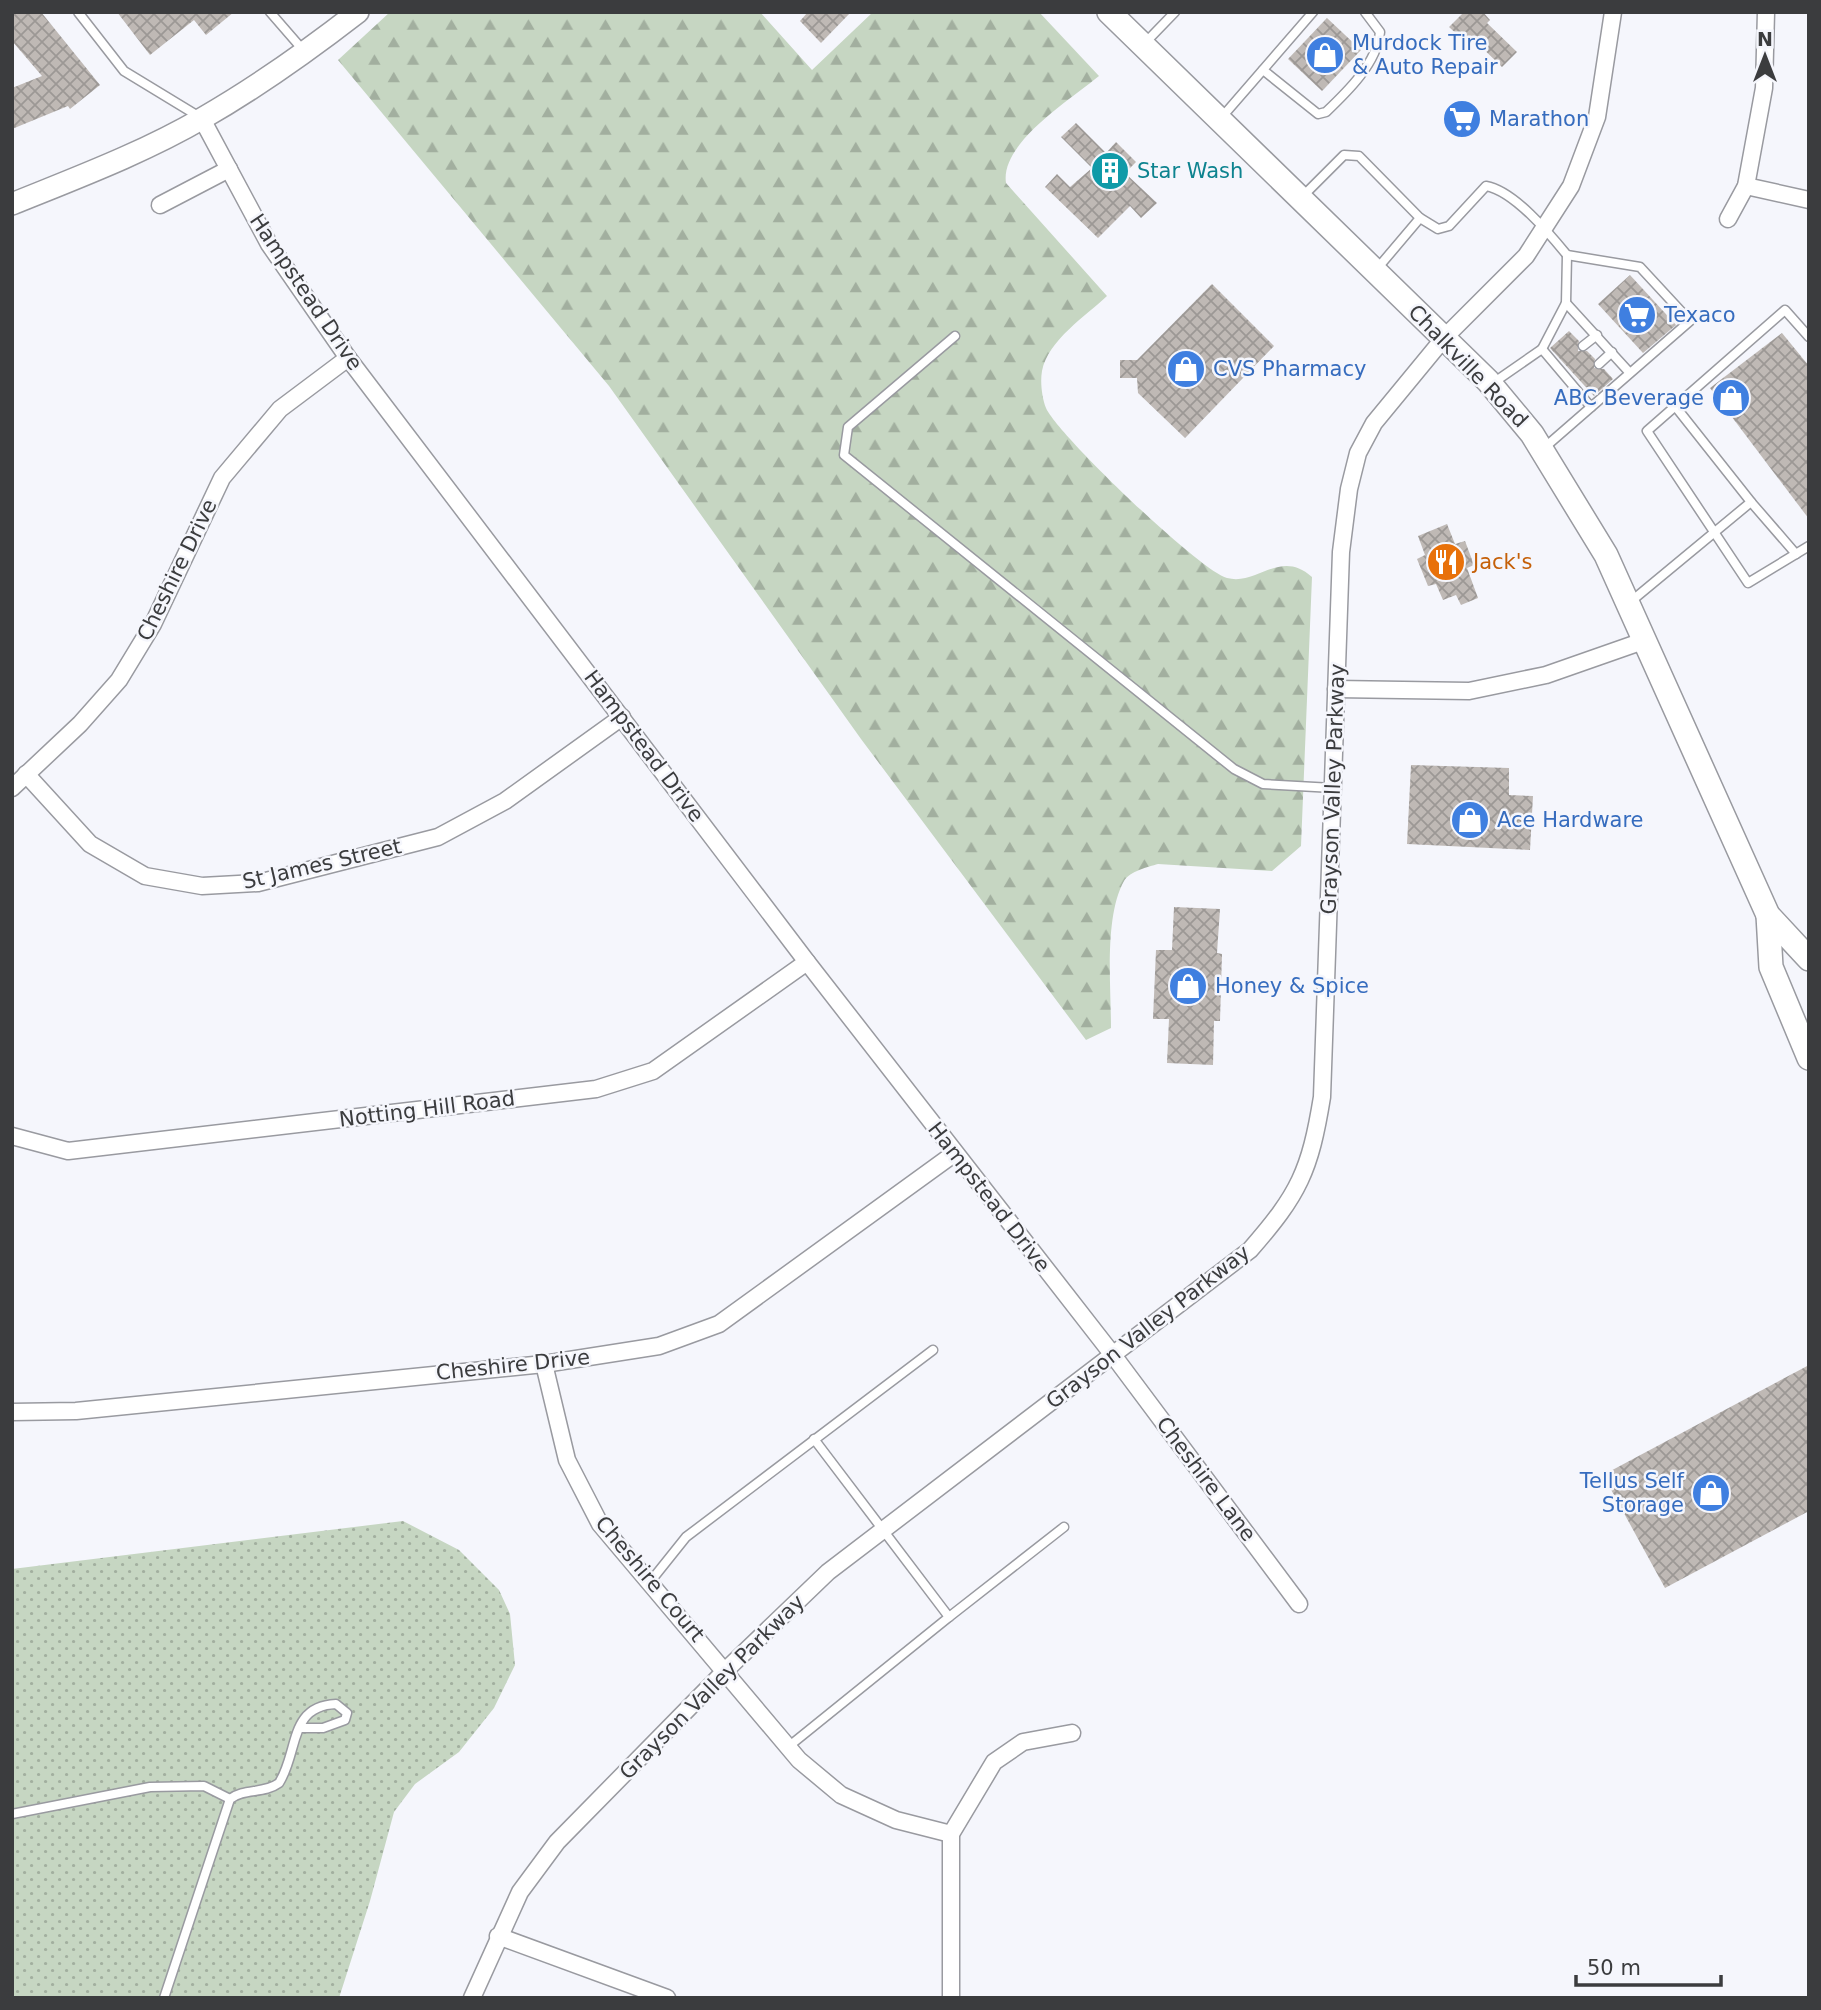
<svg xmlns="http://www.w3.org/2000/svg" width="1821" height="2010" font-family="'DejaVu Sans',sans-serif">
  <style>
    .grass { fill: url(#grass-dots) }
    .forest { fill: url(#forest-firs) }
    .building { fill: url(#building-cross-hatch) }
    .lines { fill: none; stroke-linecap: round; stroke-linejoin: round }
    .service-casing { stroke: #999aa0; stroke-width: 11 }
    .minor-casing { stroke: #999aa0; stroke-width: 19 }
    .tertiary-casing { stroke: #999aa0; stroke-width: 24 }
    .secondary-casing { stroke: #999aa0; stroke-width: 26 }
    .service { stroke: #fff; stroke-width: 8 }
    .minor { stroke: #fff; stroke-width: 16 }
    .tertiary { stroke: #fff; stroke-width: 21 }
    .secondary { stroke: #fff; stroke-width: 23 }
    .labels { text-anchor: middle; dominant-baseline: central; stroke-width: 5; stroke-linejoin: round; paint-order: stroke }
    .shop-label { font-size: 21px; fill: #366cbe; stroke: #f5f6fc; text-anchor: start }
    .culture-label { font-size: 21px; fill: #0d838f; stroke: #f5f6fc; text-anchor: start }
    .street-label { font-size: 21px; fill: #3b3c3e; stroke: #f5f6fc }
    .food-label { font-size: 21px; fill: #c56008; stroke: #f5f6fc; text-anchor: start }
  </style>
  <defs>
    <pattern id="grass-dots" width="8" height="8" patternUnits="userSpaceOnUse" patternTransform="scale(1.75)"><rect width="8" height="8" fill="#c6d6c2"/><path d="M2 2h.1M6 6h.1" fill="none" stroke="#a2af9f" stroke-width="1.8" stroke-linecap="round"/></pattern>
    <pattern id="forest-firs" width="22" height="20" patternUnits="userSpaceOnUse" patternTransform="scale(1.75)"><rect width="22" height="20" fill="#c6d6c2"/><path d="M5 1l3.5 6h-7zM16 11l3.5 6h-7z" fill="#a2af9f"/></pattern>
    <pattern id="building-cross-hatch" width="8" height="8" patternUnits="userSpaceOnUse" patternTransform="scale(1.75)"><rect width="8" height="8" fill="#bfb9b5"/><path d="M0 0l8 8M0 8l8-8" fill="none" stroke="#9c9895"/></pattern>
  </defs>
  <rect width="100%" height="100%" fill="#f5f6fc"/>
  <path class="grass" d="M403,1521L459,1550L499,1590L510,1614L515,1665L494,1708L459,1752L415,1784L394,1812L370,1901L339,1998H12V1569Z"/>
  <path class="forest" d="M390,12H760L812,70L873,12H1039L1099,76C1070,100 1000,143 1006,183L1107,296C1086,316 1048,340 1042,371C1040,382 1042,398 1046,408C1057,434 1200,571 1227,578C1258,586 1280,548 1312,577L1301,846L1272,871L1158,864C1148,867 1130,871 1124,881C1104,917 1111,986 1111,1028L1086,1040L861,739L609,386L338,60Z"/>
  <g class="building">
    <path d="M12,12H41L100,85L70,109L68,106L12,129V88L42,76L12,41Z"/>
    <path d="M117,12H234L206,35L194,20L150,55Z"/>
    <path d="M808,12H851L821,43L800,21Z"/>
    <path d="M1464,12H1483L1490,20L1487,23L1517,52L1502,67L1472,38L1470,40L1464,35L1461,38L1449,27Z"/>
    <path d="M1327,18L1361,50L1322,91L1288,59Z"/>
    <path d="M1076,123L1106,153L1116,142L1136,162L1125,173L1157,203L1141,218L1130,206L1098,238L1045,187L1057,174L1070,187L1092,168L1061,137Z"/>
    <path d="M1630,275L1676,325L1643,353L1598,304Z"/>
    <path d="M1212,284L1274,346L1185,438L1138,393L1137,378H1120V360H1137Z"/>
    <path d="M1569,331L1579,341L1578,351H1587L1595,359L1594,368L1604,369L1613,379L1594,396L1550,348Z"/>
    <path d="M1782,333L1809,366V519L1710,388Z"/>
    <path d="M1447,524L1455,544L1465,541L1474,565L1467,568L1478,598L1461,605L1456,595L1443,600L1436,584L1428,586L1417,559L1425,555L1418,536Z"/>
    <path d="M1411,765L1509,768V795L1533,796L1530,850L1407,844Z"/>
    <path d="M1174,907L1220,909L1217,953L1222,954L1220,1021H1214L1213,1065L1167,1063L1169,1019H1153L1156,950H1172Z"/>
    <path d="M1809,1365V1511L1665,1588L1603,1475Z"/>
  </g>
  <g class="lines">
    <defs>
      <g id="service">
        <path d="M78,12L124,71L198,116"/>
        <path d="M270,12L303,50"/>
        <path d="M1145,43L1175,12"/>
        <path d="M1263,70L1318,114L1326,112C1348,91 1377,63 1380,32L1365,12"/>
        <path d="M1222,117L1313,12"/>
        <path d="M1303,196L1344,155L1359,156L1420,218L1376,270"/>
        <path d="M1420,218L1438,229L1449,226L1486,186C1514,191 1549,233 1567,255L1640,267L1690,321L1544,448"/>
        <path d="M1566,303L1629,372"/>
        <path d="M955,336L848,427L844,455L1234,769L1263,784L1333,788"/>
        <path d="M1809,337L1785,310L1647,431L1748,583L1809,546"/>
        <path d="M1583,346L1597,335"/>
        <path d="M1542,349L1566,303L1567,255"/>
        <path d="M1599,364L1612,352"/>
        <path d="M1493,383L1542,349L1591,407"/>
        <path d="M1751,502L1796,554"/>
        <path d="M1629,603L1751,502L1675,406"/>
        <path d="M650,1582L686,1537L933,1350"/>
        <path d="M949,1617L1064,1527"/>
        <path d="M788,1747L949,1617L814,1439"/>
        <path d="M12,1814L150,1787L204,1786L230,1799"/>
        <path d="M164,1998L230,1799C244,1788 264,1794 279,1783C299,1752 288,1706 336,1704L347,1713L345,1720L323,1728H299"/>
      </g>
      <g id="minor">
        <path d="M202,119L269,244L348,358L807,962L1113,1355L1299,1604"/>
        <path d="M1746,186L1809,200"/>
        <path d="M160,205L229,169"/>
        <path d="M1728,219L1746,186L1764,88L1766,12"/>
        <path d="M1336,689L1469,691L1546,675L1646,640"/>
        <path d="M26,774L90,844L145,876L202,886L258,883L438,837L505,801L622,717"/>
        <path d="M12,788L80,724L119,680L153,624L222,478L280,409L348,358"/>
        <path d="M12,1136L68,1151L596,1089L653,1071L807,962"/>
        <path d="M544,1364L567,1460L600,1524L799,1760L841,1795L896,1820L951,1834"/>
        <path d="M12,1412L76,1411L544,1364L659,1346L719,1324L955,1153"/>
        <path d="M498,1936L667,1998"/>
        <path d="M472,1998L520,1892L557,1842L726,1670L828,1572L1250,1250C1299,1194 1310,1171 1322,1097L1341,552L1349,489L1358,453L1374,423L1444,338L1526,256L1571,186L1597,117L1613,12"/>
        <path d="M951,1998V1834L994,1762L1023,1742L1072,1733"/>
      </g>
      <path id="tertiary" d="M12,204C76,178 143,153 203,118C257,87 309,50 358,12"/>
      <g id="secondary">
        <path d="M1109,12L1488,381L1532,434L1606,555L1768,915L1809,959"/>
        <path d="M1768,915L1771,967L1809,1058"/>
      </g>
    </defs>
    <use href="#service" class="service-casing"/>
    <use href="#minor" class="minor-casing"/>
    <use href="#tertiary" class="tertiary-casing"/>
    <use href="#secondary" class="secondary-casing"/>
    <use href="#service" class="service"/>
    <use href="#minor" class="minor"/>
    <use href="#tertiary" class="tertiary"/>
    <use href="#secondary" class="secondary"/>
  </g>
  <defs>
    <symbol id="shop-disc" viewBox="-11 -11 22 22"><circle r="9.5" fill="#3f7fe0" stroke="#f5f6fc"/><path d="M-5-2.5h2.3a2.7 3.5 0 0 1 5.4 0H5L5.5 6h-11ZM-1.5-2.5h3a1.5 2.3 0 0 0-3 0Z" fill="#fff"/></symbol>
    <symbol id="supermarket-disc" viewBox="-11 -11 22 22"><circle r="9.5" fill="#3f7fe0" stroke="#f5f6fc"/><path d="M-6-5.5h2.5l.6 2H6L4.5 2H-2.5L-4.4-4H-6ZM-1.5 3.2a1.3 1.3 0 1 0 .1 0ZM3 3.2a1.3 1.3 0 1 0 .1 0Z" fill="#fff"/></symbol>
    <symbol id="building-disc" viewBox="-11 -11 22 22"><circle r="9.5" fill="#0f9aa8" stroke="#f5f6fc"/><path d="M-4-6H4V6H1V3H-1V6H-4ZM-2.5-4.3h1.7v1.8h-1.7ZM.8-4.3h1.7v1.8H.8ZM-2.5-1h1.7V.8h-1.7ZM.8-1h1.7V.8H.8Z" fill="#fff"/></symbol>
    <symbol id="restaurant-disc" viewBox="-11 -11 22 22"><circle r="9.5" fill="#e8710a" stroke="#f5f6fc"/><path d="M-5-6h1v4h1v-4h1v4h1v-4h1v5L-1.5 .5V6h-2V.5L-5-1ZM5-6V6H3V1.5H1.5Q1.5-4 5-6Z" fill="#fff"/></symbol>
  </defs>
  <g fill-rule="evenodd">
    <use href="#shop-disc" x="1303" y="33" width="44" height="44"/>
    <use href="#supermarket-disc" x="1440" y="97" width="44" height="44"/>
    <use href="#building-disc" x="1088" y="149" width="44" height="44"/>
    <use href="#supermarket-disc" x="1615" y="293" width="44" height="44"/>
    <use href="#shop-disc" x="1164" y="347" width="44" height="44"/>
    <use href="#shop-disc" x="1709" y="376" width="44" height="44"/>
    <use href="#restaurant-disc" x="1424" y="540" width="44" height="44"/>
    <use href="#shop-disc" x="1448" y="798" width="44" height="44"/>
    <use href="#shop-disc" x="1166" y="964" width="44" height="44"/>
    <use href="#shop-disc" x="1689" y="1471" width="44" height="44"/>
  </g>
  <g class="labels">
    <g class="shop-label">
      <text x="1352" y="43">Murdock Tire<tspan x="1352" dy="24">&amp; Auto Repair</tspan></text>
      <text x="1489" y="119">Marathon</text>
      <text x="1664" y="315">Texaco</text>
      <text x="1213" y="369">CVS Pharmacy</text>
      <text x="1704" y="398" text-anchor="end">ABC Beverage</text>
      <text x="1497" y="820">Ace Hardware</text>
      <text x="1215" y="986">Honey &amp; Spice</text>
      <text x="1684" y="1481" text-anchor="end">Tellus Self<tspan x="1684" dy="24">Storage</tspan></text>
    </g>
    <g class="culture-label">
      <text x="1137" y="171">Star Wash</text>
    </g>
    <g class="street-label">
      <text transform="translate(306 292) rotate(56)">Hampstead Drive</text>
      <text transform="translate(1468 366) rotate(46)">Chalkville Road</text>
      <text transform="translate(177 570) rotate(-64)">Cheshire Drive</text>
      <text transform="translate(644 746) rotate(53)">Hampstead Drive</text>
      <text transform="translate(1333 789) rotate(-88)">Grayson Valley Parkway</text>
      <text transform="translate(322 864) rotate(-13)">St James Street</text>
      <text transform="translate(427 1109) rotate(-7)">Notting Hill Road</text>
      <text transform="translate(989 1197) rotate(52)">Hampstead Drive</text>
      <text transform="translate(1148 1327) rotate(-38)">Grayson Valley Parkway</text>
      <text transform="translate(513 1365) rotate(-6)">Cheshire Drive</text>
      <text transform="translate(1206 1479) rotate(53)">Cheshire Lane</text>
      <text transform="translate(650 1579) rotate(50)">Cheshire Court</text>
      <text transform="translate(712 1687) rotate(-45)">Grayson Valley Parkway</text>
    </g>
    <g class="food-label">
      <text x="1473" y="562">Jack's</text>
    </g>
  </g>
  <rect width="1821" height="2010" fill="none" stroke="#3b3c3e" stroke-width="28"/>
  <g transform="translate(1765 56)" stroke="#f5f6fc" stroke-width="5" paint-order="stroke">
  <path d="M0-5L12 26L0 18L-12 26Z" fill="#3b3c3e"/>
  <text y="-10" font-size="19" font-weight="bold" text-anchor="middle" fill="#3b3c3e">N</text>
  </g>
  <path d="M1576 1975v10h145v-10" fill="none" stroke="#3b3c3e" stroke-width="3.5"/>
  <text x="1587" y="1975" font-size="21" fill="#3b3c3e" stroke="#f5f6fc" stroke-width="5" paint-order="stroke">50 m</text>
</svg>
